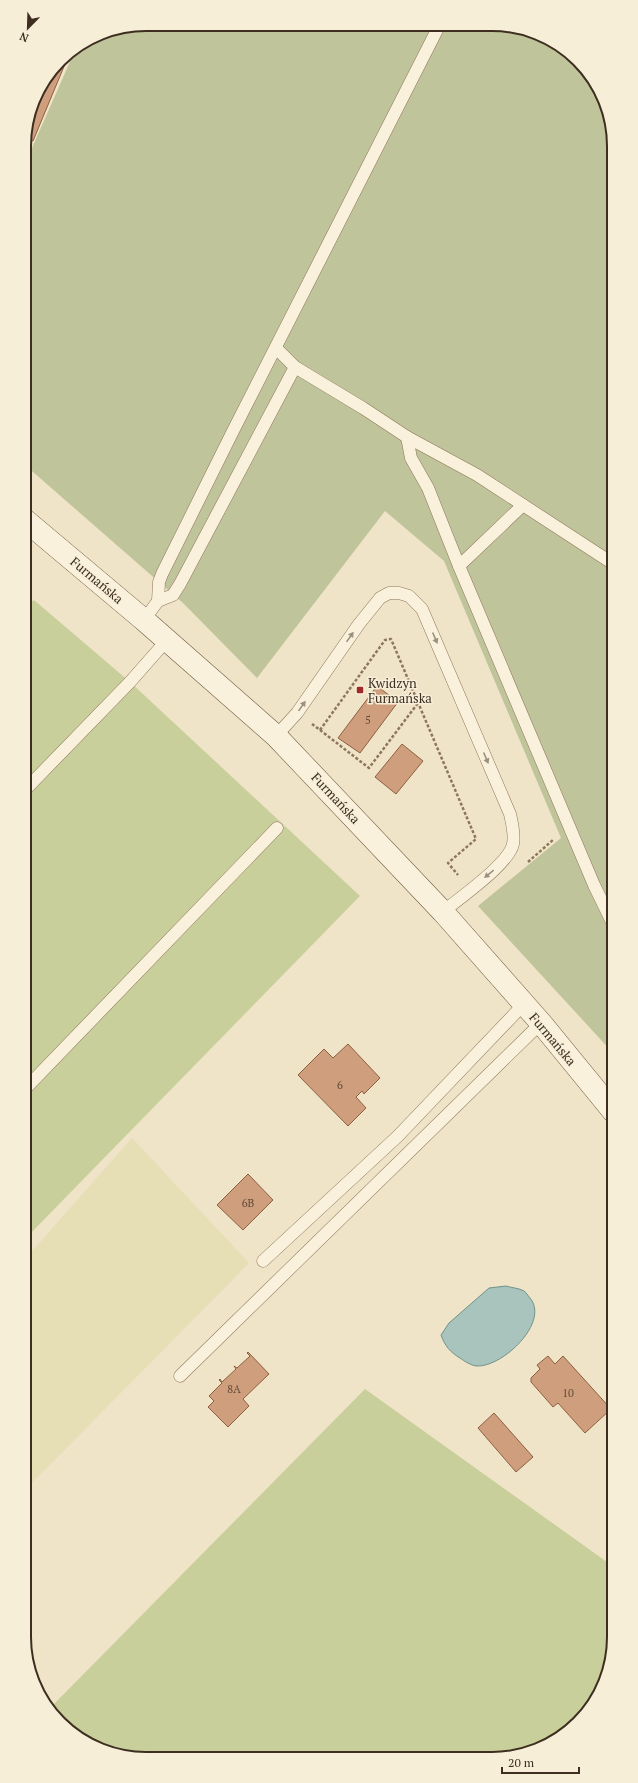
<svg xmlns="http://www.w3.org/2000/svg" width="638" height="1783" font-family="'PT Serif',serif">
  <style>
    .farmland { fill: #e6deb5 }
    .green { fill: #c9cf9b }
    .cemetery { fill: #bfc49a }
    .water { fill: #a9c4bc; stroke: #6f938a }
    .building { fill: #cf9f7d; stroke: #8d5f41 }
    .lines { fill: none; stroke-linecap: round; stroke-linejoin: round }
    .lane-casing { stroke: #8d765c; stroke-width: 13 }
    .secondary-casing { stroke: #6f573f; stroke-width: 23 }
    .path { stroke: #8d765c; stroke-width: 2.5; stroke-dasharray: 3 2; stroke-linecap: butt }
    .lane { stroke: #faf1dc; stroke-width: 12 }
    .secondary { stroke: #faf1dc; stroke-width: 22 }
    .oneway { fill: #9c907e }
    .poi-dot { fill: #9e2a2b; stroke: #f7eed8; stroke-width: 1.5 }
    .labels { text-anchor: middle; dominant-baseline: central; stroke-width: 3; stroke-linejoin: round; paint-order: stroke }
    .number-label { font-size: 11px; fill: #624a37 }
    .street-label { font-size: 13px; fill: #3d2e20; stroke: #f7eed8 }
    .poi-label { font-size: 13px; fill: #3d2e20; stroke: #f7eed8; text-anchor: start }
    .rim { fill: none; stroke: #3d2e20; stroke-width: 2 }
  </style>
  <rect width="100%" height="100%" fill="#f0e4c8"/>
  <path class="farmland" d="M132,1138L249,1263L26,1489V1258Z"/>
  <g class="green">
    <path d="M34,600L130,682L360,896L26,1238L25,606Z"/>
    <path d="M365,1389L614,1567V1645L605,1683L584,1717L553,1743L516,1757H123L92,1746L60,1723L49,1709Z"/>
  </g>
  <path class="cemetery" d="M146,24L516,26L553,40L578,60L601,92L612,122L613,1053L478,906L561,838L444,561L385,511L257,678L183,603L25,465L24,166L76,48L100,33Z"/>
  <path class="water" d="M506,1286C512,1288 519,1288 524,1291C526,1292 528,1296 530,1298C550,1322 503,1367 477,1366C472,1366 464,1361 460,1358C450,1352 445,1346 441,1335L449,1323L489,1288Z"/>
  <g class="building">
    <path d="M60,62L65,64L33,141L25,137L37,92Z"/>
    <path d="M377,686L398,702L360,753L338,738Z"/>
    <path d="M402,744L423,761L396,794L375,777Z"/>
    <path d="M348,1044L380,1078L364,1094L362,1091L356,1097L366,1108L348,1126L298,1075L324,1049L333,1058Z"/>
    <path d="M248,1174L273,1200L243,1230L217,1205Z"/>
    <path d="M248,1352L269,1374L243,1399L249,1406L228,1427L208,1407L214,1401L209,1396L222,1383L219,1380L220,1379L222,1382L236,1369L234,1366L237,1368L250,1356L247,1353Z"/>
    <path d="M548,1356L555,1364L563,1356L611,1409L585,1433L558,1403L553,1407L531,1382V1378L540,1369L537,1365Z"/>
    <path d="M494,1413L533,1457L516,1472L478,1428Z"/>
  </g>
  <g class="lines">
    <defs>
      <g id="lane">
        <path d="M276,348L295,367L363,408L407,437L477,475L612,563"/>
        <path d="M407,437L411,458L428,488L459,566L594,885L613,924"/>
        <path d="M459,566L523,505"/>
        <path d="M158,601L159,582L162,574L232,433L439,26"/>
        <path d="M144,620L158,601L173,595L180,584L295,367"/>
        <path d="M276,736L297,713L359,624L380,598L389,593H399L409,596L422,609L510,814C512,823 515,834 513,844C509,864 459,898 443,912"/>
        <path d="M25,790L130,682L167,640"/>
        <path d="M26,1088L277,828"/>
        <path d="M263,1261L398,1136L524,1004"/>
        <path d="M180,1376L541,1023"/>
      </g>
      <path id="secondary" d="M25,520L144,620L276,736L443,912L541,1023L613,1111"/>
    </defs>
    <use href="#lane" class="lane-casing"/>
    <use href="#secondary" class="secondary-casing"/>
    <g class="path">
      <path d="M312,724L320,730L385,640L391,639L476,839L448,863L458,875"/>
      <path d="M320,730L369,768L418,703"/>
      <path d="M528,862L554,839"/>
    </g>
    <use href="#lane" class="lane"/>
    <use href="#secondary" class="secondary"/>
  </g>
  <defs><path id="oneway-solid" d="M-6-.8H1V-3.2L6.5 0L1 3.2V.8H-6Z"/></defs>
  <g class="oneway">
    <use href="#oneway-solid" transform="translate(350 637) rotate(-55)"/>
    <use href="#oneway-solid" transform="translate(435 638) rotate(67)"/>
    <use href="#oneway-solid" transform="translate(302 706) rotate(-55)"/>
    <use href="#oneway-solid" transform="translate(486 758) rotate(67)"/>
    <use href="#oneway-solid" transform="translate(489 874) rotate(141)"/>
  </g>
  <rect class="poi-dot" x="356" y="686" width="8" height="8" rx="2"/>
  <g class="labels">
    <g class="number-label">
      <text x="368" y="720">5</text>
      <text x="340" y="1085">6</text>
      <text x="248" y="1203">6B</text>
      <text x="234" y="1389">8A</text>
      <text x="568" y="1393">10</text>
    </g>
    <g class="street-label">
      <text transform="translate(97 580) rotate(40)">Furmańska</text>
      <text transform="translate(336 798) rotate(47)">Furmańska</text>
      <text transform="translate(553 1039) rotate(50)">Furmańska</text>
    </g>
    <g class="poi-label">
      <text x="368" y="683">Kwidzyn<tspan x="368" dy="15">Furmańska</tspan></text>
    </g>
  </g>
  <path d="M0 0H638V1783H0ZM146 31H492A115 115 0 0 1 607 146V1637A115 115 0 0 1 492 1752H146A115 115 0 0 1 31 1637V146A115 115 0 0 1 146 31Z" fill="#f7eed8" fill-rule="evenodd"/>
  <path class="rim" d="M146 31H492A115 115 0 0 1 607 146V1637A115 115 0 0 1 492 1752H146A115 115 0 0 1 31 1637V146A115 115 0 0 1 146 31Z"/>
  <g transform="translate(28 28) rotate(203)" stroke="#f7eed8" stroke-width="3" paint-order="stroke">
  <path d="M0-3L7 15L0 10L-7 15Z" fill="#3d2e20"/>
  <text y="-6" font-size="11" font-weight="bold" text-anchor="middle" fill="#3d2e20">N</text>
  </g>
  <path d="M502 1767v6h77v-6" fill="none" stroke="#3d2e20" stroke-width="2"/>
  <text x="508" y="1767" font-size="12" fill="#3d2e20" stroke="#f7eed8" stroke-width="3" paint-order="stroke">20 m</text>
</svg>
